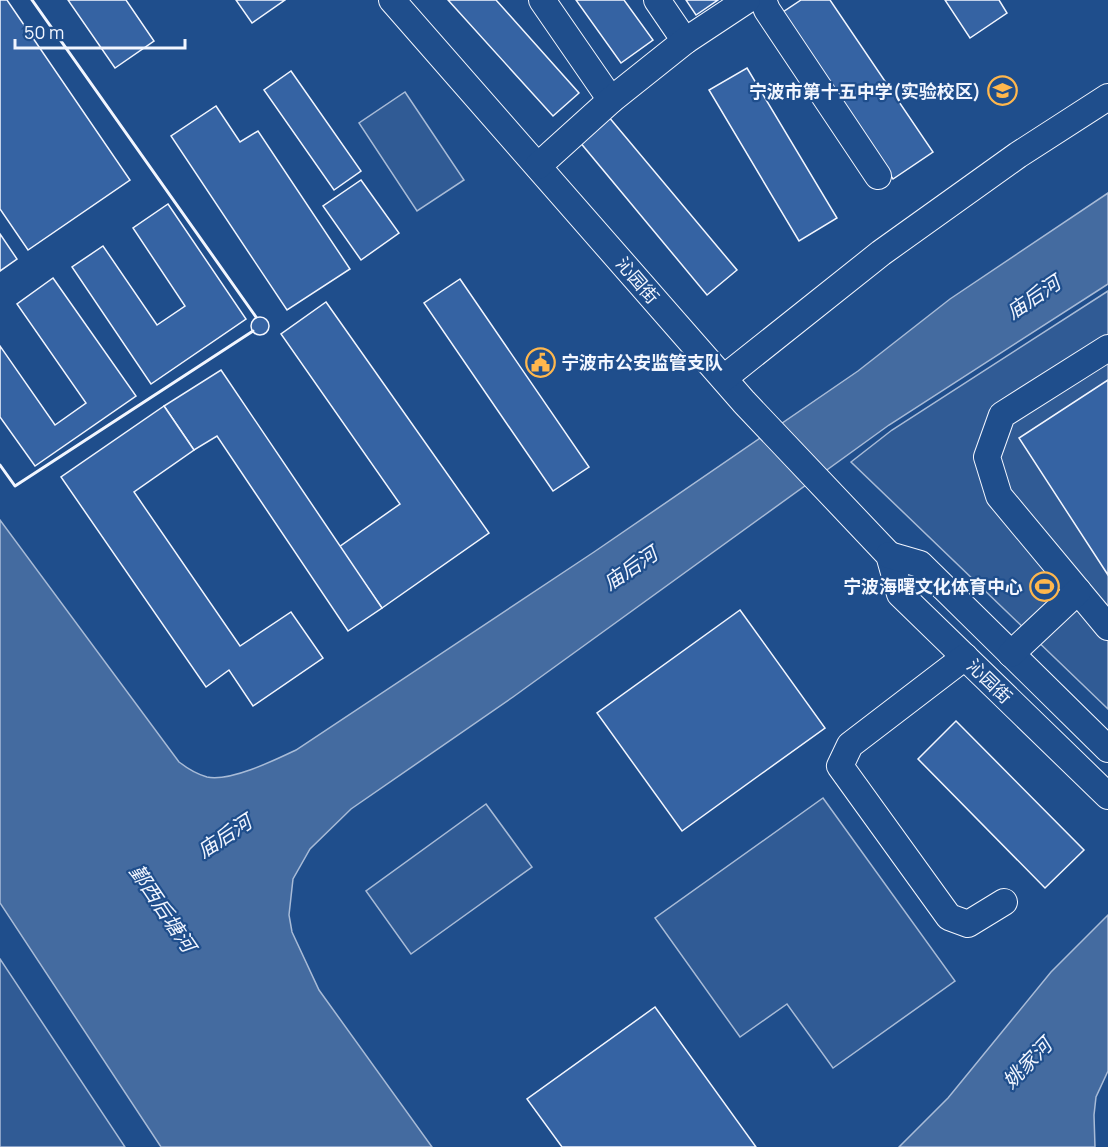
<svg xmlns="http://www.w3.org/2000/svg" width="1108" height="1147" font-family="Manrope,'Noto Sans SC',sans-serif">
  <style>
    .built { fill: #305b95; stroke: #a8bbd7; stroke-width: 1.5 }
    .water { fill: #446ba0; stroke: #a8bbd7; stroke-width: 1.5 }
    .building { fill: #3563a3; stroke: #f2f6ff; stroke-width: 1.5 }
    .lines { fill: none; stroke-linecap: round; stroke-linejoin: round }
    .minor-casing { stroke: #f2f6ff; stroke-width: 28 }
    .minor { stroke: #1f4e8c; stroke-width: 26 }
    .wall { stroke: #f2f6ff; stroke-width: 3 }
    .labels { text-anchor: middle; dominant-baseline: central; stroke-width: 4.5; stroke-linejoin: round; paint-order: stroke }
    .poi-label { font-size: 18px; font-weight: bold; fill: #f2f6ff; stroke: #1f4e8c; text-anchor: end }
    .street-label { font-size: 18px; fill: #f2f6ff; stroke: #1f4e8c }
    .water-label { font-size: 20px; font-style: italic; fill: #f2f6ff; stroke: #1f4e8c }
  </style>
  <rect width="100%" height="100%" fill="#1f4e8c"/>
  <g class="built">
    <path d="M405,92L464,180L417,211L359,123Z"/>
    <path d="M1108,291V709L851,462L892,430Z"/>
    <path d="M823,798L955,981L833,1068L787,1004L740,1037L655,918Z"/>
    <path d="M486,804L532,867L411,954L366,891Z"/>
    <path d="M0,959L125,1147H0Z"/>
  </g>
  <g class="water">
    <path d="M1108,193V284L889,425L513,697L351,809L310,849L293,879L289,915L292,932L319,990L432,1147H161L0,903V520L179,762C188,769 196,774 207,777C230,782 275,760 296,750L594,552L858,371L950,299Z"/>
    <path d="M1108,915V1071L1096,1097L1094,1115L1095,1147H899L948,1098L1051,972Z"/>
  </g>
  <g class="building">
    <path d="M0,0H7L130,180L28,250L0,209Z"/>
    <path d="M68,0H126L154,41L115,68Z"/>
    <path d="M236,0H285L252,23Z"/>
    <path d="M448,0H496L579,93L553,116Z"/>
    <path d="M576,0H624L653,40L621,63Z"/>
    <path d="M686,0H718L696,15Z"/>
    <path d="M801,0H830L933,152L893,179L780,14Z"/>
    <path d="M945,0H999L1007,13L970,38Z"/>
    <path d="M747,68L837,218L799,241L709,90Z"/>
    <path d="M291,71L361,171L334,190L264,90Z"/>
    <path d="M216,106L240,142L258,131L350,269L287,310L171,136Z"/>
    <path d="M608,116L737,270L707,295L579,141Z"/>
    <path d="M361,180L399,233L361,260L323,206Z"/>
    <path d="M168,204L246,319L151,384L72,267L103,246L157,325L185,306L133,228Z"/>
    <path d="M0,234L17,259L0,271Z"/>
    <path d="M53,278L136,396L35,466L0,417V346L55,425L86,403L17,304Z"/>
    <path d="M460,279L589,467L553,491L424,303Z"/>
    <path d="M326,302L489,533L382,608L339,547L400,504L281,334Z"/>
    <circle cx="260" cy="326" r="9"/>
    <path d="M221,370L382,608L348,631L217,436L194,450L164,406Z"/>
    <path d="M1108,380V575L1019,438Z"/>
    <path d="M164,406L194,450L134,492L240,646L291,612L323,658L253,706L229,670L206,687L61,477Z"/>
    <path d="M740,610L825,728L682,831L597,713Z"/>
    <path d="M956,721L1084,850L1045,888L918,759Z"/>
    <path d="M655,1007L756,1147H562L527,1099Z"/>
  </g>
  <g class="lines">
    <defs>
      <g id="minor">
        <path d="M392,0L744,402L889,555L900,594L1108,796"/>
        <path d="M542,0L611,100"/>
        <path d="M657,0L685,41"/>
        <path d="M763,0L767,10L878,176"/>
        <path d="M538,166L611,100L685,41L747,0"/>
        <path d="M1108,348L1002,415L987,457L999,496L1108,627"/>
        <path d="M724,378L881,253L1018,155L1108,97"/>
        <path d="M889,555L920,564L1108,749"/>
        <path d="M1011,654L1078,591"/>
        <path d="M965,657L850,745L840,766L949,917L968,924L1004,902"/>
      </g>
    </defs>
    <use href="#minor" class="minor-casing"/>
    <use href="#minor" class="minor"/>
    <g class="wall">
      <path d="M32,0L256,317"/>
      <path d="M0,465L15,486L253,331"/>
    </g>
  </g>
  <defs>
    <symbol id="school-ring" viewBox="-11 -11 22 22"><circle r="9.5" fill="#1f4e8c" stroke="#ffb74d" stroke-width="1.5"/><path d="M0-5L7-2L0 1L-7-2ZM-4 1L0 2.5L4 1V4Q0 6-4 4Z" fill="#ffb74d"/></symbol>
    <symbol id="civic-ring" viewBox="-11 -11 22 22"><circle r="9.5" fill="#1f4e8c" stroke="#ffb74d" stroke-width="1.5"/><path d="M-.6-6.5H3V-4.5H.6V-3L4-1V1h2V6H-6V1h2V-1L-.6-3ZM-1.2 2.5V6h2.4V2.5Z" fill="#ffb74d"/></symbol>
    <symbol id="stadium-ring" viewBox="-11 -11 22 22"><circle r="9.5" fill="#1f4e8c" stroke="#ffb74d" stroke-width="1.5"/><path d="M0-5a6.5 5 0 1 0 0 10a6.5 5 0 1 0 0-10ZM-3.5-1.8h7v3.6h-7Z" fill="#ffb74d"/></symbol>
  </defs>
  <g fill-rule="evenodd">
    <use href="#school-ring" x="986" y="74" width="33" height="33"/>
    <use href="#civic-ring" x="524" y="346" width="33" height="33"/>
    <use href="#stadium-ring" x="1028" y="570" width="33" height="33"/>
  </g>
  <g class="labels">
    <g class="poi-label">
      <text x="981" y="91">宁波市第十五中学(实验校区)</text>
      <text x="561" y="362" text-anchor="start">宁波市公安监管支队</text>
      <text x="1023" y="586">宁波海曙文化体育中心</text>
    </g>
    <g class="street-label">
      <text transform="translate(638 280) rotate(49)">沁园街</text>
      <text transform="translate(990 681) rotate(44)">沁园街</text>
    </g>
    <g class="water-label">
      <text transform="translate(1033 297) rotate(-34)">庙后河</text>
      <text transform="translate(630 568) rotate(-34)">庙后河</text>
      <text transform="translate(224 836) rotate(-33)">庙后河</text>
      <text transform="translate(163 908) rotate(56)">鄞西后塘河</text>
      <text transform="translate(1027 1063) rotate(-46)">姚家河</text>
    </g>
  </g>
  <path d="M15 39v9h170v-9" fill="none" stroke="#f2f6ff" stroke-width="3"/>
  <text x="24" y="39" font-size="18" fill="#f2f6ff" stroke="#1f4e8c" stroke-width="4.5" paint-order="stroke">50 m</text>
</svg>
